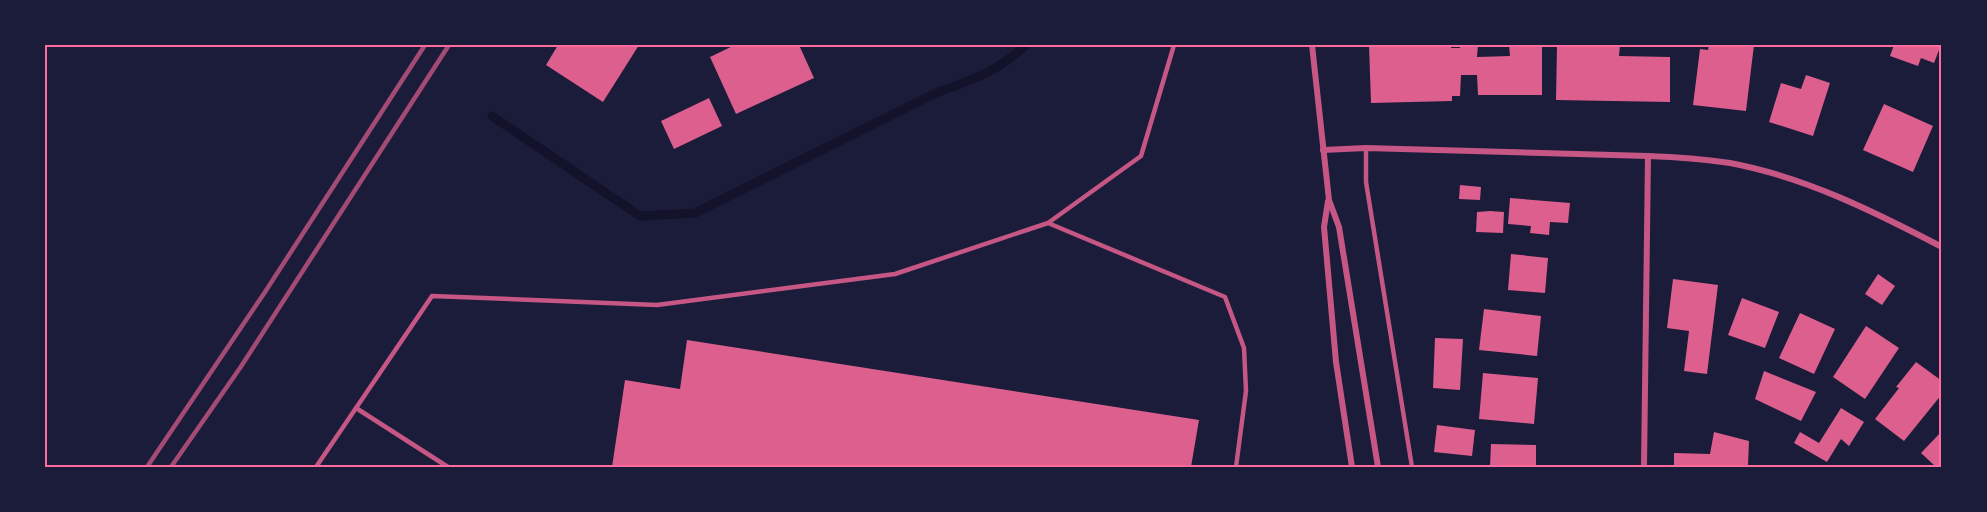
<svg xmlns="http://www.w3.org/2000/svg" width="1987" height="512" font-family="Karla,sans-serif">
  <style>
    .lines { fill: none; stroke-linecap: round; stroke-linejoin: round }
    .stream { stroke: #12122b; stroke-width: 9 }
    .building { fill: #dd5f8e }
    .service { stroke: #c65784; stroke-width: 4.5 }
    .minor { stroke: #c65784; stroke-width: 6 }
    .rail { stroke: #a44b75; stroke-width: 4.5 }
    .neatline { fill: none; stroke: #ff6b9d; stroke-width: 2 }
  </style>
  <rect width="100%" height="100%" fill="#1b1b3a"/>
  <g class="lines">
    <path class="stream" d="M492,116L640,216L695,213L938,92C973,80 998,71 1026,45"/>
  </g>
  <g class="building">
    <path d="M558,45H639L603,102L546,65Z"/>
    <path d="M735,45H799L814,78L736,114L710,57Z"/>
    <path d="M1369,45H1451V48H1460V45H1478L1477,57L1510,56L1509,45H1542V95H1478L1477,75H1461L1460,96H1452V101L1371,103Z"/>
    <path d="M1557,45H1620L1619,56L1670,57V102L1556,100Z"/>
    <path d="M1709,45H1754L1746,111L1693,105L1700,49L1708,50Z"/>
    <path d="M1894,45H1941L1934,63L1921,58L1918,66L1890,56Z"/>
    <path d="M1806,75L1830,83L1813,136L1769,122L1781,83L1801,89Z"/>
    <path d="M709,98L722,126L674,149L661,121Z"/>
    <path d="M1884,104L1933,126L1913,172L1863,150Z"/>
    <path d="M1460,185L1481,187L1480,200L1459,199Z"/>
    <path d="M1510,198L1570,203L1568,223L1550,222L1549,235L1530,233L1531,226L1508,224Z"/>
    <path d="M1490,211L1504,212L1503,233L1476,232L1477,212Z"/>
    <path d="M1511,254L1548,258L1545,293L1508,290Z"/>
    <path d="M1878,274L1895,286L1882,305L1865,294Z"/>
    <path d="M1673,279L1718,285L1707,374L1684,371L1689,331L1667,328Z"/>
    <path d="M1742,298L1779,312L1765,348L1728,335Z"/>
    <path d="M1484,309L1541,316L1537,356L1479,350Z"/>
    <path d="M1800,313L1835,329L1814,374L1779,358Z"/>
    <path d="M1866,326L1899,348L1865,399L1833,377Z"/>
    <path d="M1435,338L1463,339L1460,390L1433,388Z"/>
    <path d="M687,340L1199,420L1191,467H612L625,380L680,389Z"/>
    <path d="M1916,362L1942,381V394L1904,441L1875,419L1899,388L1896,387Z"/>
    <path d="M1764,371L1816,392L1801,421L1755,399Z"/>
    <path d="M1483,373L1538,378L1534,424L1479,419Z"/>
    <path d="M1841,408L1864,422L1849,446L1841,439L1827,462L1794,443L1800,432L1819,443Z"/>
    <path d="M1437,425L1475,430L1472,456L1434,452Z"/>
    <path d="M1942,431V467H1936L1921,453Z"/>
    <path d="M1714,432L1749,441L1748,465L1752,467H1674V453L1710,454Z"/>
    <path d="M1491,444L1536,445V467H1490Z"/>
  </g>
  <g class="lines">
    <g class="service">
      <path d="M1366,148V182L1412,467"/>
      <path d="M1048,223L1225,297L1244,348L1246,391L1236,467"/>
      <path d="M356,408L448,467"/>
      <path d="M316,467L432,296L657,305L895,274L1048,223L1141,156L1174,45"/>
    </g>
    <g class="minor">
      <path d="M1312,45L1329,200L1339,227L1378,467"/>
      <path d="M1323,150L1366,148L1648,156C1675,157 1702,159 1730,163C1805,177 1875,212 1942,247"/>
      <path d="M1328,201L1324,227L1336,362L1352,467"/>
      <path d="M1644,467L1648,156"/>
    </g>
    <g class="rail">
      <path d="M147,467L265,292L425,45"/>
      <path d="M171,467L240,368L449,45"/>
    </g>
  </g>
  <rect width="1987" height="512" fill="none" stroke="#1b1b3a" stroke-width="93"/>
  <rect x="46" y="46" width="1894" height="420" class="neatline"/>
</svg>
